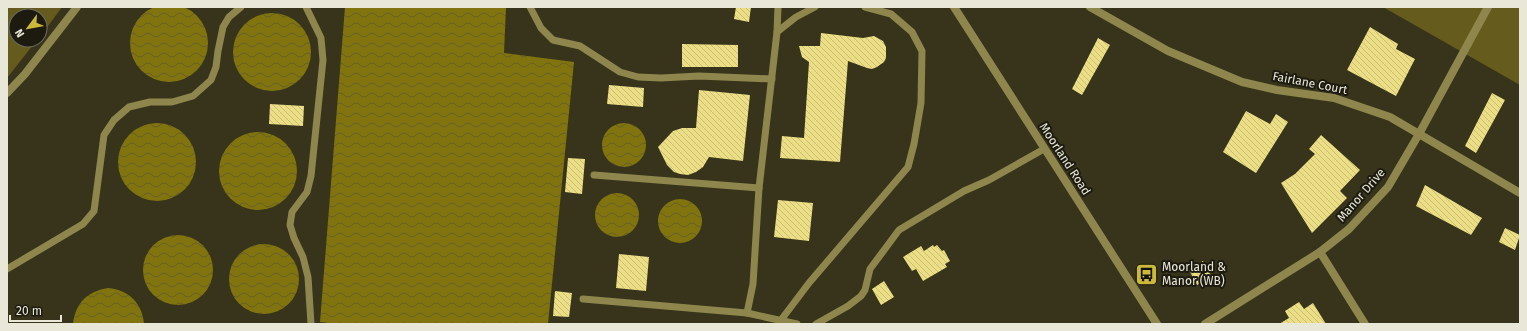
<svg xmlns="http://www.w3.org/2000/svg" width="1527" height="331" font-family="'Fira Sans',sans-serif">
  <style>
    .park { fill: #645b1c }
    .water { fill: url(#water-waves) }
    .building { fill: url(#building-back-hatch) }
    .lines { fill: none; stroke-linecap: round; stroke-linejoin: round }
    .service { stroke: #8e864d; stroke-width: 7 }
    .minor { stroke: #8e864d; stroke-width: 8 }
    .tertiary { stroke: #8e864d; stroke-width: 8 }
    .labels { text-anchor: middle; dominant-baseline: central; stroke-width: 4; stroke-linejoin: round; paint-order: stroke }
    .street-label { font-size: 12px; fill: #e9e7d8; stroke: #1d1b10 }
    .poi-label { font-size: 12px; fill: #e9e7d8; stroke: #1d1b10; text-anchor: start }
  </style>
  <defs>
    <pattern id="water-waves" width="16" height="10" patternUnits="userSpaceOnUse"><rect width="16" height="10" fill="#81740e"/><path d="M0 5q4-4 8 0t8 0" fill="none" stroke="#665f25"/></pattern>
    <pattern id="building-back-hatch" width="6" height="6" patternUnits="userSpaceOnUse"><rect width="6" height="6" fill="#ebde84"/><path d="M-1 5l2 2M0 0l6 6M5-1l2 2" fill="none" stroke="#cabf77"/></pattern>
  </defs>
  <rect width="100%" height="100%" fill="#37341b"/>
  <g class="park">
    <path d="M7,7H62L40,37V16H16V40H37L7,78Z"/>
    <path d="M1383,7H1520V85Z"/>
  </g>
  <g class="water">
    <circle cx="169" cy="43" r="39"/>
    <path d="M345,7H506L504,53L574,62L548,324H336L320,322Z"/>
    <circle cx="272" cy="52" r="39"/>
    <circle cx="157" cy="162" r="39"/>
    <circle cx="624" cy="145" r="22"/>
    <circle cx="258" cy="171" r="39"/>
    <circle cx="617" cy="215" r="22"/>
    <circle cx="680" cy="221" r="22"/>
    <circle cx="178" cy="270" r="35"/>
    <circle cx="264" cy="279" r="35"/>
    <path d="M108,288C129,290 142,303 144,324H73C75,303 88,291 108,288Z"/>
  </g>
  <g class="building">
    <path d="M736,7H751L749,22L734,19Z"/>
    <path d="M1370,27L1398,44L1396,49L1415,59L1396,96L1347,70Z"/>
    <path d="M821,33L863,38L874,36L883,41L886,47V58L884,62L877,67L872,69L867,68L848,61L840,162L780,158L782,136L804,138L809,62L802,57L799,46H820Z"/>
    <path d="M1098,38L1110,45L1082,95L1072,89Z"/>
    <path d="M682,44L738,45V67H682Z"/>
    <path d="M609,85L644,88L643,107L607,104Z"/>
    <path d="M699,90L750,95L743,161L709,157L703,167L696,172L688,175L680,174L674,172L667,165L658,147L673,131L682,128H696Z"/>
    <path d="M1492,93L1505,100L1476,153L1465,146Z"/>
    <path d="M270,104L304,106L303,126L269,124Z"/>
    <path d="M1246,111L1270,124L1276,114L1288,122L1256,173L1223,152Z"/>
    <path d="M1321,135L1360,170L1340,191L1347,198L1312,233L1281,183L1295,174L1315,154L1309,149Z"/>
    <path d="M568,158L585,159L582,194L565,192Z"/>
    <path d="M1425,185L1482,218L1471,235L1416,206Z"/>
    <path d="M778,200L813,203L809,241L774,237Z"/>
    <path d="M1505,228L1520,235L1515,250L1499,242Z"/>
    <path d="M933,245L934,247L937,245L942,251L944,250L950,261L945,264L947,267L923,281L916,269L912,271L903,257L921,246L924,251Z"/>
    <path d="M619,254L649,257L646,291L616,288Z"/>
    <path d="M1203,261L1212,277L1197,285L1189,270Z"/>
    <path d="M884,281L894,297L881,305L872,289Z"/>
    <path d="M555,291L572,293L569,317L553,316Z"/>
    <path d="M1299,302L1304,309L1313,303L1326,324H1279L1289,318L1285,311Z"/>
  </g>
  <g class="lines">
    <g class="service">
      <path d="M306,7L321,38L323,60L311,176L307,192L292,212L290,225L294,238L303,257L308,277L311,324"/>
      <path d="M530,7L541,28L553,40L580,46L620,72L638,77L661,78L699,76L772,79"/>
      <path d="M777,32L778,7"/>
      <path d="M594,175L759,188"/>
      <path d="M7,269L83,224L94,211L104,135L114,120L129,107L150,102H172L193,96L211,80L216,67L218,51L223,27L229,17L241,7"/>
      <path d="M583,299L747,313L797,324"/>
      <path d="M747,313L753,284L759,188L777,32L796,17L815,7"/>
      <path d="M780,324L781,320L809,283L908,167L914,144L921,103L922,51L912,32L891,14L865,7"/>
      <path d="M816,324L848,306L861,296L865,290L870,269L899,230L964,191L989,180L1044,149"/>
    </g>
    <g class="minor">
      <path d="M1090,7L1168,51L1242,82L1277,90L1334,98L1390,117L1520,193"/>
      <path d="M1320,252L1365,324"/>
      <path d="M1205,324L1320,252L1349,229L1388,187L1419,134L1488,7"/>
    </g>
    <g class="tertiary">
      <path d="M954,7L1157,324"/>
      <path d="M7,93L25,74L77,7"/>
    </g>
  </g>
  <defs>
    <symbol id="bus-square" viewBox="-11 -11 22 22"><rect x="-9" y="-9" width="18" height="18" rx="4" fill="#ccb939" stroke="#1d1b10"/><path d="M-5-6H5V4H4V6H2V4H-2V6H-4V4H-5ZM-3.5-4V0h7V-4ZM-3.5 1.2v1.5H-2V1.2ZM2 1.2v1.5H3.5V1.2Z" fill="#111"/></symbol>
  </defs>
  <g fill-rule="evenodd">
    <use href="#bus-square" x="1134" y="262" width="25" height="25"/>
  </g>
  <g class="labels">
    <g class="street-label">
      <text transform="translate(1310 83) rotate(11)">Fairlane Court</text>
      <text transform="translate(1065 159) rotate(57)">Moorland Road</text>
      <text transform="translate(1361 195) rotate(-49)">Manor Drive</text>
    </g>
    <g class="poi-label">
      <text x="1162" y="267">Moorland &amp;<tspan x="1162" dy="14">Manor (WB)</tspan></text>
    </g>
  </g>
  <rect width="1527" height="331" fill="none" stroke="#e9e7d8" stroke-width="16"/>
  <g transform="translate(28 28) rotate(238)"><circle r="19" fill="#1d1b10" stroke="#6f6d60"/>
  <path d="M0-3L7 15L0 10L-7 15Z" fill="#ccb939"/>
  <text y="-6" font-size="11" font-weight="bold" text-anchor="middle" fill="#e9e7d8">N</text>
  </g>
  <path d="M10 315v6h51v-6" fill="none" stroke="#e9e7d8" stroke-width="2"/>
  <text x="16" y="315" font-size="12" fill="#e9e7d8" stroke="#1d1b10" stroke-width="3" paint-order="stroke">20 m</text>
</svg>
